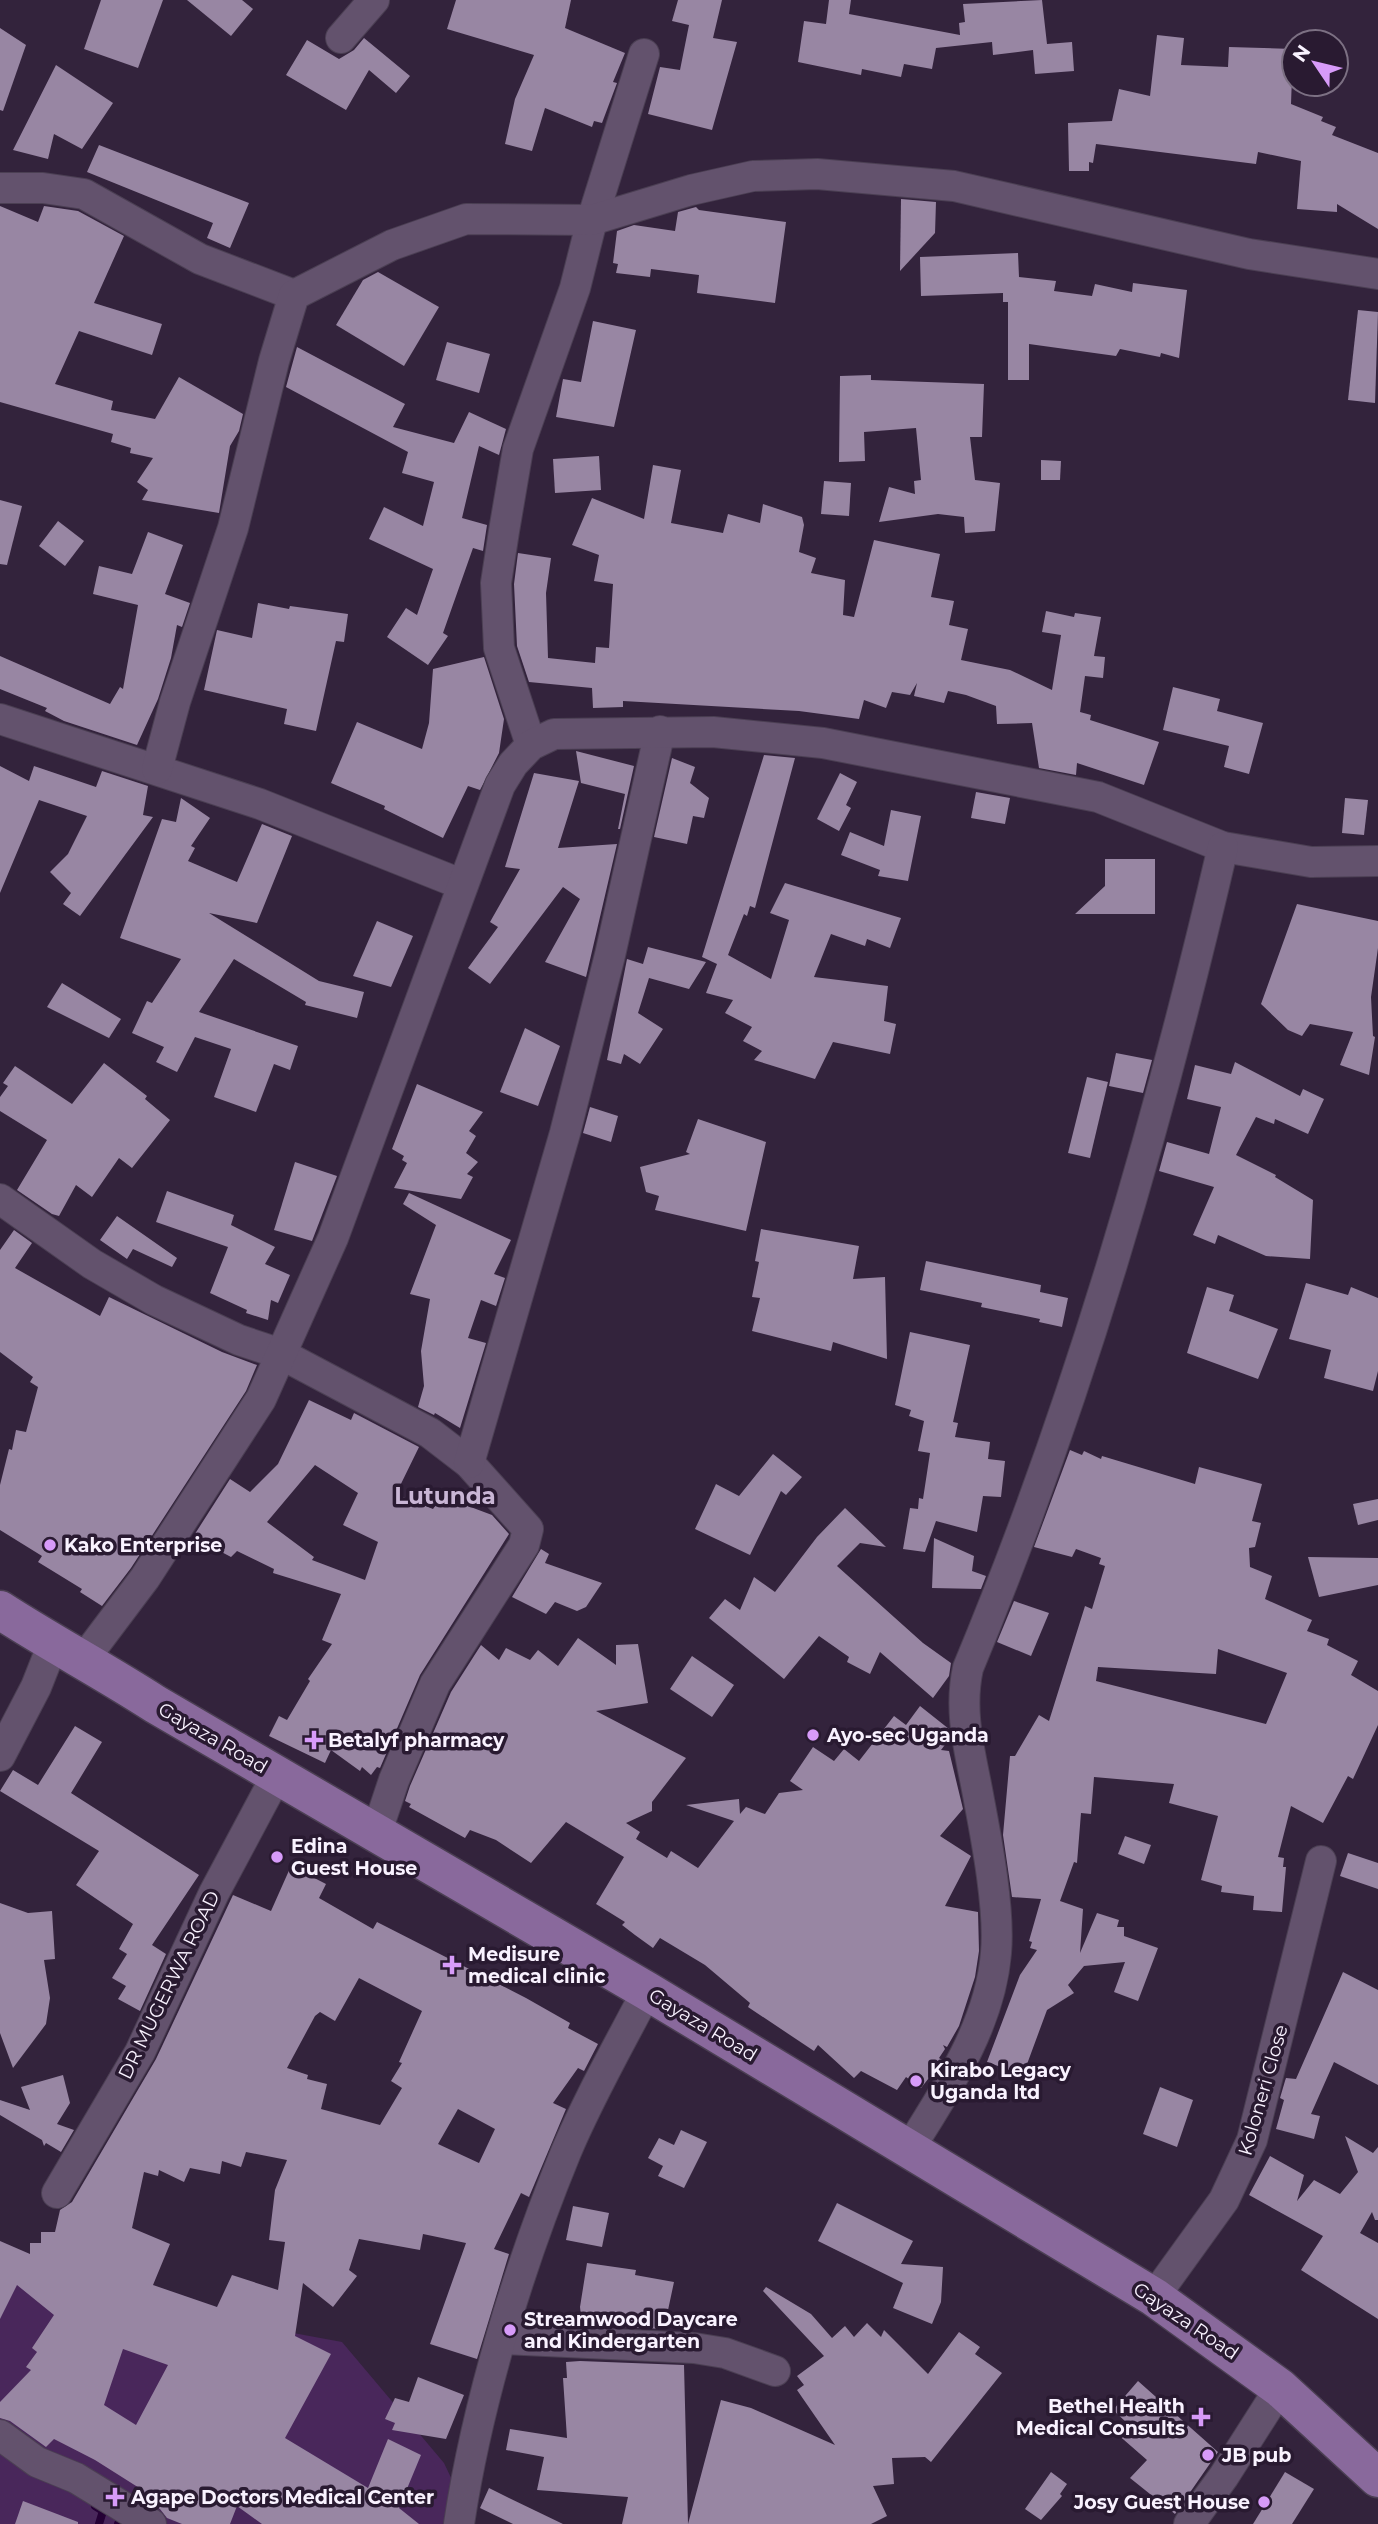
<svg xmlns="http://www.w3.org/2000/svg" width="1378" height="2524" font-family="Montserrat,sans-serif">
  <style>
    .green { fill: #49275b }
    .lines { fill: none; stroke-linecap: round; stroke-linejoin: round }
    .stream { stroke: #250135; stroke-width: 8 }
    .building { fill: #9886a3; fill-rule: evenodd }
    .street-casing { stroke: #4b3f53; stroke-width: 32 }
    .primary-casing { stroke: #4b3f53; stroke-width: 41 }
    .street { stroke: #63526d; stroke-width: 30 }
    .primary { stroke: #89699c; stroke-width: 38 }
    .poi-dot { fill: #d79bf9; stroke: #291a31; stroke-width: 2.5 }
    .labels { text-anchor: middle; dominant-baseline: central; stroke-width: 7; stroke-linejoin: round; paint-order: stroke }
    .poi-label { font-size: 19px; font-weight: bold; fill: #f9f2ff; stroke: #291a31; text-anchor: start }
    .street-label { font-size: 19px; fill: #f9f2ff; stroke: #291a31 }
    .quarter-label { font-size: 23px; font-weight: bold; fill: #c9b6d5; stroke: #291a31 }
  </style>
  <rect width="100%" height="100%" fill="#33233c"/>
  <path class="green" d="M0,2243L43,2287L342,2342L444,2463L473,2524H0Z"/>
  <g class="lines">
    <g class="stream">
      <path d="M95,2506L103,2511L99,2524"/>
      <path d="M118,2524H122"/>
    </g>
  </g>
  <g class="building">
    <path d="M101,0H163L138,68L84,49Z"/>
    <path d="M187,0H242L253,9L231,36Z"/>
    <path d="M456,0H571L565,28L625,53L613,82L617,83L602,123L594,121L592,127L545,108L532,151L505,144L515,99L534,55L447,29Z"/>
    <path d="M678,0H722L713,38L737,42L712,130L648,114L660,67L680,70L689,25L672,21Z"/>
    <path d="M829,0H851L849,14L960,35L959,23L965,22L963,4L1042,0L1047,44L1072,42L1074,71L1035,74L1033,50L993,55L992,42L936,48L932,69L904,64L901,77L862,69L861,75L798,62L804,21L826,24Z"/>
    <path d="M0,28L26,45L3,111L0,110Z"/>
    <path d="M1157,35L1184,38L1181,65L1228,67L1229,47L1293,49L1291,104L1323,117L1321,121L1336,127L1332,135L1378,153V229L1337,204V212L1297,209L1301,161L1258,152L1256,164L1096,144L1093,163L1089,162V171H1069L1068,123L1112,121L1119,89L1150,96Z"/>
    <path d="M364,38L410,76L396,93L369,70L346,110L286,75L307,40L339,59L354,50Z"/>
    <path d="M56,65L113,103L82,149L54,134L48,159L13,150Z"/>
    <path d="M99,145L249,203L230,248L207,238L213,223L87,172Z"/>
    <path d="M901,199L936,202L935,233L900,271Z"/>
    <path d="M0,206L38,222L44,206L78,211L124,236L94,303L162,324L152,355L79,331L55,384L113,401L111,410L155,419L179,377L243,414L239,431L230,446L219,513L142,500L148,490L137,482L153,458L130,453L131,448L111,442L113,434L0,402Z"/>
    <path d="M696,207L699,210L786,222L775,303L697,293L699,275L651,269L650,277L616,273L618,264L613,263L617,231L634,225L675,231L678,212Z"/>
    <path d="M1018,253L1019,277L1056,281L1054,291L1092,296L1095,284L1132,292L1133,283L1187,290L1179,358L1161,353L1160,357L1120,349L1116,356L1029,344V380H1008V302H1003V293L921,296L920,257Z"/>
    <path d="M378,272L439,307L404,366L336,325L363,280Z"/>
    <path d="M1358,310L1378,312L1375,403L1348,400Z"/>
    <path d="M593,321L636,330L614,427L556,417L563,379L581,382Z"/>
    <path d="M447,342L490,354L479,393L436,380Z"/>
    <path d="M297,347L405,404L393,427L454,443L469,412L506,429L499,455L479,446L462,518L487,525L483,551L473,548L443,633L448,636L428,665L387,637L406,608L417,615L433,569L369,539L384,507L423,526L434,482L402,473L408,452L286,387Z"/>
    <path d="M871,375V380L984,384L982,437H970L975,480L1000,483L995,531L965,533L964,517L938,514L879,522L889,487L915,494L914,481L921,480L916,428L864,432L865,461L839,462L840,376Z"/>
    <path d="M599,456L601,490L555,493L553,459Z"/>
    <path d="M1041,460L1061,461L1060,480H1041Z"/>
    <path d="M653,465L681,470L671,523L723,533L728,514L760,523L763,504L802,517L804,525L799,552L816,558L811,573L845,580L843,615L854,617L874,540L940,554L931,597L954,601L949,625L968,629L961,660L1010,670L1052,690L1061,635L1042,632L1046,611L1074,617L1075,613L1101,617L1094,656L1105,657L1103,678L1085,676L1080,712L1091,715L1090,720L1159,742L1144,785L1077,763L1076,775L1039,768L1032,723L997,724L996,706L966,695L948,691L944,703L914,696L917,683L910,695L892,692L886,708L864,700L859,719L799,711L623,701V707L593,708L592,688L529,682L517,646L514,584L518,553L551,558L546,593L548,658L595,663L596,647L609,648L613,584L594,581L599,555L572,545L592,498L644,519Z"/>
    <path d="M824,481L851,483L849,516L821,514Z"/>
    <path d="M0,500L22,506L7,565L0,564Z"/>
    <path d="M58,521L84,541L65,566L39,546Z"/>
    <path d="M148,532L183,545L165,594L190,603L182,627L177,625L171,658L158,699L137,745L64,721L45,711L47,708L0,689V656L110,704L120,687L123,689L138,605L93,594L99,566L132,574Z"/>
    <path d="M258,603L289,609L290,606L348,614L344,642L336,641L316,731L284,724L287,709L204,690L217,630L252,638Z"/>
    <path d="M484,657L504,719L499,753L480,790L468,786L443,838L384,809L385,806L331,783L357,722L422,749L429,723L433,669Z"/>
    <path d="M1173,687L1220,699L1217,711L1263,723L1249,774L1224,767L1229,746L1163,730Z"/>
    <path d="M576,751L634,766L620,829H618L625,794L581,783Z"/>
    <path d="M764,755L795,758L755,908L750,906L747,916L744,914L728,955L771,979L789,920L770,913L785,883L901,918L890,948L867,939L865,946L831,934L814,977L888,986L884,1021L896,1024L890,1054L833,1042L815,1079L754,1060L762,1051L743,1041L752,1027L725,1013L733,1000L706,993L717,964L702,957Z"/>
    <path d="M672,758L695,767L690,783L709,798L704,818L693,816L687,844L654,837Z"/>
    <path d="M0,766L29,781L34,766L96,787L102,771L148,786L143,815L153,817L80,916L63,904L71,893L50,872L68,854L87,816L39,800L0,893Z"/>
    <path d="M534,773L579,781L558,848L617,844L586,977L545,962L580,899L563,887L490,984L468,968L498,927L490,922L520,869L505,867Z"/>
    <path d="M840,773L857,782L846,805L851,808L839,831L817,819Z"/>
    <path d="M976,792L1010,798L1005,824L971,818Z"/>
    <path d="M181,798L210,818L191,846L195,848L188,861L237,882L262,824L292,836L257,923L209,913L319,981L364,992L357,1018L305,1005L306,1002L234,959L199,1012L298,1046L290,1070L274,1064L256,1112L214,1097L231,1049L195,1037L177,1072L156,1062L164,1047L132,1033L147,1001L152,1003L181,959L120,938L162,819L176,822Z"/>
    <path d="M1345,798L1368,800L1364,835L1342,833Z"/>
    <path d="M891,810L921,816L908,881L878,876L880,870L841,855L850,832L884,846Z"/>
    <path d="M1105,859H1155V914H1075L1105,886Z"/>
    <path d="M1297,904L1378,921V948L1371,997L1373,1036L1375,1037L1369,1075L1340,1065L1353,1032L1310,1024L1302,1036L1288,1030L1261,1004Z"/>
    <path d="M377,921L413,936L391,987L353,976Z"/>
    <path d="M648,947L706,962L689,989L649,978L638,1013L663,1029L640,1064L624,1054L621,1064L607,1060L627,959L643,964Z"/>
    <path d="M62,983L121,1019L109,1038L47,1007Z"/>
    <path d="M525,1028L560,1046L538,1106L500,1092Z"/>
    <path d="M1116,1053L1152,1060L1143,1093L1109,1086Z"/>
    <path d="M1235,1062L1300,1096L1303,1089L1324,1099L1308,1134L1275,1119L1274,1124L1256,1117L1236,1155L1276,1175L1275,1177L1313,1200L1310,1259L1266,1256L1218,1235L1215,1244L1193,1235L1214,1187L1159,1171L1167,1142L1209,1154L1221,1107L1187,1099L1195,1065L1231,1074Z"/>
    <path d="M104,1063L147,1096L145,1099L170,1120L132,1168L119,1158L92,1197L76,1185L59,1216L52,1214L17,1190L47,1140L0,1111V1097L8,1086L3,1083L15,1066L72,1104Z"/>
    <path d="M1087,1077L1108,1082L1090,1158L1068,1153Z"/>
    <path d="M417,1084L483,1112L469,1131L476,1136L466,1153L478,1162L467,1174L473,1177L461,1199L394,1188L407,1163L402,1160L404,1156L392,1149Z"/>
    <path d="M590,1107L618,1116L611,1142L583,1133Z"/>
    <path d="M698,1119L766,1142L746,1231L655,1210L659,1196L646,1192L640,1167L690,1154L686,1152Z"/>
    <path d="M295,1162L337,1176L312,1241L274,1230Z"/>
    <path d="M167,1191L234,1215L231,1225L275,1247L265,1264L290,1275L278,1303L271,1300L268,1320L246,1313L247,1310L210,1293L228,1247L156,1222Z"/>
    <path d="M409,1193L511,1240L494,1274L505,1278L496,1306L481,1300L468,1338L486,1343L460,1428L435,1413L434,1415L418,1407L424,1386L421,1351L430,1299L410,1294L436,1225L403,1204Z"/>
    <path d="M117,1216L177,1258L172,1267L133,1249L127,1259L100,1240Z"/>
    <path d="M761,1229L859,1246L853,1279L885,1277L887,1359L833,1342L831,1351L752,1331L760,1298L752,1297L759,1262L755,1261Z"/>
    <path d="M14,1230L32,1243L15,1268L100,1316L109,1297L222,1352L257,1365L246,1391L131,1568L102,1606L80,1592L82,1589L38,1562L42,1556L0,1530V1485L9,1449L12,1450L16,1430L26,1432L38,1387L30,1382L33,1377L0,1352V1250Z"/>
    <path d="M926,1261L1041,1285L1040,1292L1068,1298L1062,1327L1039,1322L1040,1319L981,1307L982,1303L920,1290Z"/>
    <path d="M1306,1283L1348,1295L1351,1287L1378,1298V1371L1373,1391L1324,1378L1331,1350L1289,1339Z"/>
    <path d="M1207,1287L1234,1295L1229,1311L1278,1329L1258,1379L1187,1353Z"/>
    <path d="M910,1332L970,1345L953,1422L958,1423L955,1437L990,1442L988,1459L1005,1461L1001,1497L983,1496L977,1532L936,1521L925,1552L903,1549L910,1508L918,1509L919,1498L923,1499L930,1453L918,1451L924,1421L909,1416L911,1410L895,1405Z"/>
    <path d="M309,1400L351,1420L354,1413L419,1447L396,1494L433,1509L447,1489L470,1499L468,1506L492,1515L509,1534L420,1675L380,1768L377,1767L371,1775L362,1767L360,1771L331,1750L325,1763L269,1736L279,1716L287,1720L310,1681L308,1679L332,1644L322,1640L341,1594L273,1573L274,1569L237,1551L231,1557L193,1537L230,1479L250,1492L278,1464ZM315,1465L358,1493L343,1525L378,1542L365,1580L312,1560L314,1557L267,1522Z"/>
    <path d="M1070,1450L1082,1455L1084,1451L1101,1459L1102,1456L1195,1484L1199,1467L1262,1484L1252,1521L1261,1523L1255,1547L1249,1548L1250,1567L1272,1576L1265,1599L1312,1620L1307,1631L1329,1639L1327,1645L1358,1661L1351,1675L1378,1691V1725L1353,1779L1348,1776L1323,1823L1291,1806L1278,1857L1284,1858L1283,1867H1286L1282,1912L1253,1910L1254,1896L1221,1892L1222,1886L1201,1880L1218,1816L1169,1803L1174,1784L1094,1777L1091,1814L1081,1813L1077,1863L1074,1862L1060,1901L1083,1909L1080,1953L1097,1913L1119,1920L1117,1927H1124V1936L1158,1948L1138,2001L1114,1992L1125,1962L1084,1966L1068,1985L1074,1993L1047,2010L1023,2075L987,2062L1020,1975L1037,1950L1030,1948L1032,1942L1029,1941L1041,1899L1012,1897L1003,1835L1010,1756H1015L1039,1715L1049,1721L1085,1606L1092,1609L1105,1566L1099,1564L1101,1558L1076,1549L1072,1557L1034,1547ZM1218,1649L1287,1673L1266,1724L1096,1681L1098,1667L1216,1674Z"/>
    <path d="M773,1454L802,1477L786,1495L781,1491L750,1555L695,1529L716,1484L739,1496Z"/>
    <path d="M1378,1499V1520L1358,1525L1353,1504Z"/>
    <path d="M845,1508L886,1547L860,1543L837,1566L923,1643L951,1663L949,1676L933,1698L880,1652L870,1674L847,1662L849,1657L819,1636L784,1679L709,1618L725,1599L740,1610L754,1577L775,1592L817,1537Z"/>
    <path d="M934,1538L974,1556L972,1571L986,1576L981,1589L932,1588Z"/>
    <path d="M541,1549L549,1554L545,1563L602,1583L586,1607L577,1611L555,1602L546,1614L512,1597Z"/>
    <path d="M1308,1557L1378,1558V1585L1319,1597Z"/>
    <path d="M1014,1601L1049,1613L1031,1656L997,1642Z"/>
    <path d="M578,1638L616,1665V1645L638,1644L648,1703L596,1711L686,1758L652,1802V1811L626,1823L640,1832L636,1839L667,1858L671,1851L698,1868L734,1821L686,1805L739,1799L740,1814L746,1807L765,1814L779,1793L803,1790L790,1781L813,1747L834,1761L844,1749L859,1761L894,1716L906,1725L920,1706L949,1729L950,1738L941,1750L949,1751L963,1809L940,1836L971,1856L945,1906L978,1912L979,1951L975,1977L959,2026L947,2047L943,2045L945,2049L939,2058L942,2060L940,2064L921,2088L906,2077L897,2090L861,2071L854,2078L818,2045L814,2051L748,2007L750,2003L705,1965L660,1938L653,1948L635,1935L622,1925L625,1922L596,1904L624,1857L566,1822L531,1863L496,1840L470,1830L465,1838L409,1807L411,1804L405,1801L410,1786L451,1692L481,1645L499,1660L506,1648L530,1660L538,1650L558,1666Z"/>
    <path d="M692,1656L734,1685L712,1717L670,1689Z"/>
    <path d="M75,1726L102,1742L71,1793L199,1875L152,1945L166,1954L140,2011L118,1999L126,1986L112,1978L127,1954L119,1949L133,1924L76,1885L99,1851L0,1791L13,1770L38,1785Z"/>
    <path d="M1125,1836L1151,1845L1144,1864L1118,1854Z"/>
    <path d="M1348,1853L1378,1863V1889L1340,1876Z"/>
    <path d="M291,1866L326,1884L319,1898L373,1929L377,1922L526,1998L570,2023L568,2028L598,2044L584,2071L578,2068L553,2103L566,2109L529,2197L521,2193L494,2249L509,2254L477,2359L430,2344L466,2243L423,2234L420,2250L359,2239L349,2270L357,2276L333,2307L303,2283L295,2336L331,2354L285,2438L368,2488L388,2439L421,2455L399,2508L419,2524H262L237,2506L230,2524H182L167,2518L160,2509L141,2498L144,2491L95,2460L54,2439L46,2447L10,2421L0,2418V2402L31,2370L26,2367L37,2352L32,2348L54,2315L17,2285L0,2319V2241L30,2254V2243H41V2232H55L60,2210L72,2202L156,2059L233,1895L271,1911ZM359,1978L422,2011L399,2062L402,2063L391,2081L402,2088L380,2125L321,2109L327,2084L307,2079L308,2075L287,2068L315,2016L320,2012L335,2021ZM458,2109L495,2129L479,2163L438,2144ZM246,2152L287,2160L275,2190L269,2240L285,2242L278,2290L232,2275L217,2307L153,2285L170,2244L132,2228L144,2172L158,2176L159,2170L184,2182L190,2168L220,2174L222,2161L241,2167ZM123,2349L168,2365L136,2425L104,2405Z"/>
    <path d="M0,1903L28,1913L52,1911L55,1959L44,1960L50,1998L46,2024L13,2068L0,2033Z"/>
    <path d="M1343,1972L1378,1990V2085L1334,2062L1311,2114L1320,2116L1314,2139L1276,2129L1284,2100L1280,2098L1285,2081L1286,2078L1296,2079Z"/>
    <path d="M63,2075L70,2103L57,2124L74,2130L61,2152L46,2143L44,2146L42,2140L0,2115V2100L30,2110L21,2087Z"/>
    <path d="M1160,2087L1193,2100L1177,2147L1143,2134Z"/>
    <path d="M681,2130L707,2142L684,2188L658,2176L663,2166L648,2158L659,2138L674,2145Z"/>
    <path d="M1345,2136L1373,2153L1378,2147V2220H1375L1372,2212L1360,2233L1378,2243V2319L1301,2270L1323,2236L1249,2195L1270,2156L1304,2175L1297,2201L1314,2180L1340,2194L1358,2172Z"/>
    <path d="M837,2203L913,2241L901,2264L943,2267L941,2302L932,2324L893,2308L903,2283L818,2241Z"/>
    <path d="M573,2206L609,2213L602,2247L566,2240Z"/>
    <path d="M587,2263L636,2270L635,2275L674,2282L664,2329L582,2325L580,2307Z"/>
    <path d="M766,2287L811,2314L832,2338L845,2326L854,2337L867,2323L881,2337L884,2330L928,2374L959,2332L980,2347L975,2354L1002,2373L931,2462L925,2457L892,2458L894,2484L873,2486L887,2516L871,2524H688L721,2400L751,2408L835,2445L797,2390L804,2385L797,2376L824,2356L763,2291Z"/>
    <path d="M580,2361L684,2365L688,2524H622L628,2497L537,2490L544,2457L506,2450L510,2429L567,2438L563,2378H567L566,2362Z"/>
    <path d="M418,2377L464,2395L446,2439L392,2430L395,2423L385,2419L395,2398L409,2402Z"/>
    <path d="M1138,2381L1218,2452L1175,2514L1130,2478L1147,2460L1116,2433L1126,2422L1113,2410Z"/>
    <path d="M1051,2472L1067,2484L1060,2494L1062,2496L1041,2520L1025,2509Z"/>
    <path d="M1285,2472L1314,2489L1292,2524H1253Z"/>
    <path d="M489,2488L509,2498L563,2524H513L480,2508Z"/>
    <path d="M23,2501L78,2522V2524H15Z"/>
  </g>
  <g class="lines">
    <defs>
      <g id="street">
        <path d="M341,38L374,0"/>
        <path d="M0,188H43L84,194L200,259L294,295"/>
        <path d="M0,719L260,804L461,884"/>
        <path d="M531,745L499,648L496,583L504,531L518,449L575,288L592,220L644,54"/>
        <path d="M157,769L175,702L233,528L274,361L294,295L392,245L466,219L592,220L691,190L753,176L817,174L954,186L1249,254L1378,274"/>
        <path d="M0,1199L92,1264L154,1300L239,1340L281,1354L430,1433L469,1463L528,1529L524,1545L435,1684L394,1780L376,1834"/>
        <path d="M469,1463L565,1133L610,955L660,731"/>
        <path d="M84,1659L145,1578L261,1399L333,1238L500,785L513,764L531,745L554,734L713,732L823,743L1098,797L1223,847L1311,862L1378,861"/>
        <path d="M0,1756L36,1687L53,1644"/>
        <path d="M908,2151C945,2091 990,2027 996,1953C1000,1911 987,1842 979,1800C971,1755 958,1714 968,1668C1078,1404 1158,1126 1223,847"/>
        <path d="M57,2193L140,2052L214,1893L277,1775"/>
        <path d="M1154,2297L1224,2200L1252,2140L1321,1861"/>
        <path d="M503,2339L694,2348L725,2353L775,2371"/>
        <path d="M0,2435L37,2462L76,2478L151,2524"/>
        <path d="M459,2524C477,2403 519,2266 566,2152C589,2097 619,2045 647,1991"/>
        <path d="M1189,2524L1224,2476L1280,2388"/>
      </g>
      <path id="primary" d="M0,1610C51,1643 104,1671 155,1704L647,1991L1154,2297L1280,2388L1378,2478"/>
    </defs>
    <use href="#street" class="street-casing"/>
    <use href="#primary" class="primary-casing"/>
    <use href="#street" class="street"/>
    <use href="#primary" class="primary"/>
  </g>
  <g class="poi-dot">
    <circle cx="50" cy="1545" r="7"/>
    <circle cx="813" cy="1735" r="7"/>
    <path d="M310.5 1729.5h7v7h7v7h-7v7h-7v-7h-7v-7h7z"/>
    <circle cx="277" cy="1857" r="7"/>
    <path d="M448.5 1954.5h7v7h7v7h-7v7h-7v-7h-7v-7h7z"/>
    <circle cx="916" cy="2081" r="7"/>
    <circle cx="510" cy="2330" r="7"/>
    <path d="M1197.5 2406.5h7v7h7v7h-7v7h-7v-7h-7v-7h7z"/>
    <circle cx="1208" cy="2455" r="7"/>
    <path d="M111.5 2486.5h7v7h7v7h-7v7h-7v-7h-7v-7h7z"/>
    <circle cx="1264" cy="2502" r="7"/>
  </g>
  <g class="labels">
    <g class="poi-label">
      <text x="64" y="1545">Kako Enterprise</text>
      <text x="827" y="1735">Ayo-sec Uganda</text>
      <text x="328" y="1740">Betalyf pharmacy</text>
      <text x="291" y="1846">Edina<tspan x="291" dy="22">Guest House</tspan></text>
      <text x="468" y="1954">Medisure<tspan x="468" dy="22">medical clinic</tspan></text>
      <text x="930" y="2070">Kirabo Legacy<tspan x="930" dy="22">Uganda ltd</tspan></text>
      <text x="524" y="2319">Streamwood Daycare<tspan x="524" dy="22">and Kindergarten</tspan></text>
      <text x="1185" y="2406" text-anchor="end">Bethel Health<tspan x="1185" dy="22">Medical Consults</tspan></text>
      <text x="1222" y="2455">JB pub</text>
      <text x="131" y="2497">Agape Doctors Medical Center</text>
      <text x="1250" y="2502" text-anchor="end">Josy Guest House</text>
    </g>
    <g class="street-label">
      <text transform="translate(213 1738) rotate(30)">Gayaza Road</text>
      <text transform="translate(169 1985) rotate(-64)">DR MUGERWA ROAD</text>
      <text transform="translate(703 2025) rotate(31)">Gayaza Road</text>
      <text transform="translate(1263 2090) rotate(-74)">Koloneri Close</text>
      <text transform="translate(1186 2321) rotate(34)">Gayaza Road</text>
    </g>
    <g class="quarter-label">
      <text x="445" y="1496">Lutunda</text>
    </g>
  </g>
  <g transform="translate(1315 63) rotate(305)"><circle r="33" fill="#291a31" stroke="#7c7083" stroke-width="2"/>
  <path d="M0-5L12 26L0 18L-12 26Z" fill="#d79bf9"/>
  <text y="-10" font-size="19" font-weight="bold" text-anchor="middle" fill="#f9f2ff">N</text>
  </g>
</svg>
